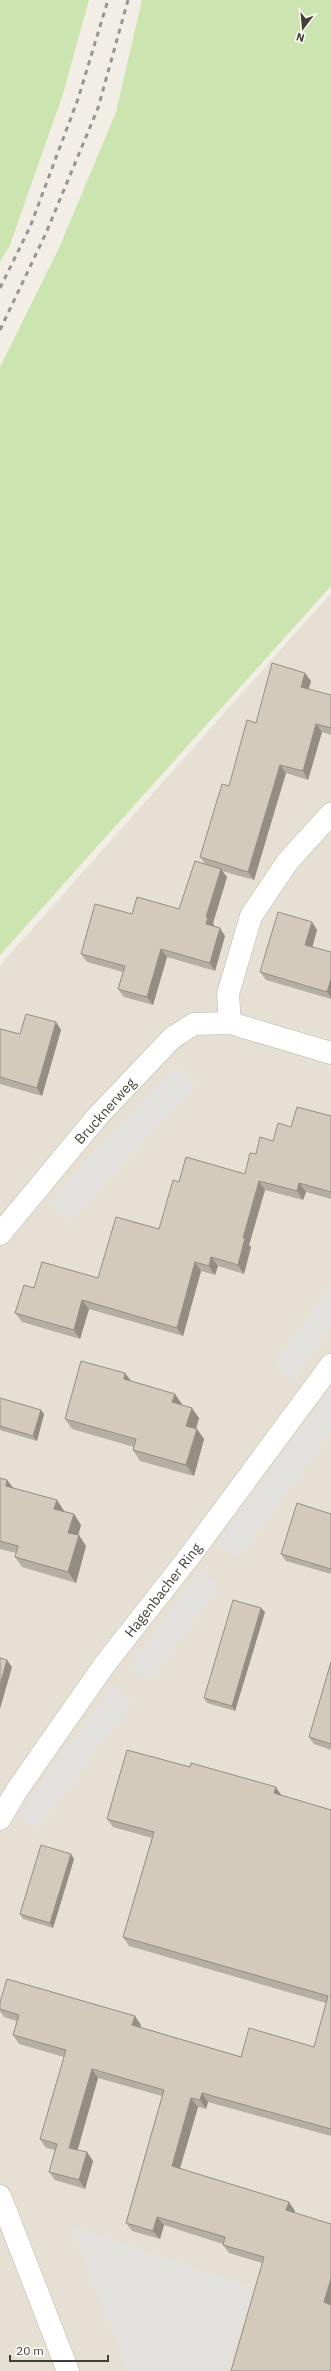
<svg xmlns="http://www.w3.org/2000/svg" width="331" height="2371" font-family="'IBM Plex Sans',sans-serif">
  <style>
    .residential { fill: #e6e0d4 }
    .green { fill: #cce4b0 }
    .parking { fill: #e3e1de }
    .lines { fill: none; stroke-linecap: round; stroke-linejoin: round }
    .street-casing { stroke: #bdb6a9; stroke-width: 23 }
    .street { stroke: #fff; stroke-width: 22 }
    .rail { stroke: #959595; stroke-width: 3; stroke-dasharray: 5 5; stroke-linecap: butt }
    .wall { fill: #b5aea2 }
    .shaded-wall { fill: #948d84 }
    .building { fill: #d3cabc; stroke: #948d84 }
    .labels { text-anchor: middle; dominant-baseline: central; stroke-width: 3; stroke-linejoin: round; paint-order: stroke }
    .street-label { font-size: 14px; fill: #443f35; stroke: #fff }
  </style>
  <rect width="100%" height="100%" fill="#f2eee6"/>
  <path class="residential" d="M331,593V2371H0V965Z"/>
  <g class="green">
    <path d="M0,0H89L63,94L10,245L0,262Z"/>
    <path d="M142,0H331V586L0,955V367L59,248L116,112Z"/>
  </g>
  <g class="parking">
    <path d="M176,1066L196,1085L69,1221L48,1202Z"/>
    <path d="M331,1285V1327L293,1379L273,1365Z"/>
    <path d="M331,1387V1432L238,1558L217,1543Z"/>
    <path d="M198,1570L219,1584L151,1681L130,1667Z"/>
    <path d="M112,1687L133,1700L38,1828L18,1816L58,1757Z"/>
    <path d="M71,2226L253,2287L227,2371H128Z"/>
  </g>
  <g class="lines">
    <defs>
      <g id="street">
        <path d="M230,1023L228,994L251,916L288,861L331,814"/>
        <path d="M0,1234L97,1117L172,1038L194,1024L230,1023L331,1053"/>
        <path d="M0,1819L17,1790L105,1664L189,1557L331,1365"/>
        <path d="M0,2196L68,2371"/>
      </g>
    </defs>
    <use href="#street" class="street-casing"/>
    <use href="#street" class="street"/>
    <g class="rail">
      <path d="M0,288L30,227L78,99L108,0"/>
      <path d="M0,330L46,233L98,108L128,0"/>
    </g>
  </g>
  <g class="wall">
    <path d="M311,681L308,689L331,695V735L322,732L308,780L286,773L254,880L222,871L227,877L213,923L214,925V926L225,936L215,971L167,957L153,1005L124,997L118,989L123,972L87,962L81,954L132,914L179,909L205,864L200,857L229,786L256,723Z"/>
    <path d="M312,922L317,930L312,947L331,952V999L266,980L260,972Z"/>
    <path d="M56,1022L61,1030L42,1096L0,1084V1029L20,1034Z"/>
    <path d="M331,1116V1199L306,1192L303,1200L265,1190L249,1245L251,1247L244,1274L218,1266L215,1275L201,1271L183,1336L89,1309L80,1339L22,1322L15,1313L34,1288L98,1278L159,1229L179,1182L245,1174L256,1154L291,1127Z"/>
    <path d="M125,1373L131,1381L182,1404V1405L199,1418L196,1429L204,1439L194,1476L140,1461L133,1450L134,1447L72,1429L65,1419Z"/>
    <path d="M0,1398L44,1414L37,1441L0,1430Z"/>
    <path d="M0,1478L7,1480L13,1488L57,1500L64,1511L74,1514L81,1525L78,1535L86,1546L76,1583L22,1567L15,1557L16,1553L0,1549Z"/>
    <path d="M331,1514V1574L286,1561L281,1554Z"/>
    <path d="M265,1612L235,1711L207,1703L204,1698Z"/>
    <path d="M331,1662V1750L314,1744L309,1737Z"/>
    <path d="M282,1796L331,1810V2136L208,2102L206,2109L198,2107L180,2168L295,2211L294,2213L262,2263L229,2253L223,2245V2244L164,2225L160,2239L132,2231L126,2223L162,2096L98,2078L77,2150L87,2152L93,2161L85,2189L55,2180L49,2172L55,2150L46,2148L40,2139L64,2057L19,2044L13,2035L17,2021L4,2017L0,2011V2002L141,2025L140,2027L241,2057L314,2047L326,2003L129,1946L123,1937L152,1838L113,1827L107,1819Z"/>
    <path d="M74,1859L53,1928L23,1919L20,1914Z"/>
  </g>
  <g class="shaded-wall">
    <path d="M305,673L311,681L307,695L301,687Z"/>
    <path d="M316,724L322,732L308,780L303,771Z"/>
    <path d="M280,765L286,773L254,880L248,872Z"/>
    <path d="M221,869L227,877L213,923L214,925L212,932L206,924V917Z"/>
    <path d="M312,922L317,930L311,952L305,945Z"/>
    <path d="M220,928L225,936L215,971L210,963Z"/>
    <path d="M161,949L167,957L153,1005L147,997Z"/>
    <path d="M331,979V997L327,992Z"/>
    <path d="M56,1022L61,1030L42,1096L37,1088Z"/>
    <path d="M259,1181L265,1190L249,1245L251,1247L244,1274L238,1265L243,1238Z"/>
    <path d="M299,1183L306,1192L303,1200L297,1191Z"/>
    <path d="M211,1257L218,1266L215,1275L209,1266Z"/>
    <path d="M195,1262L201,1271L183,1336L177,1328Z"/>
    <path d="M82,1300L89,1309L80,1339L74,1330Z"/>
    <path d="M125,1373L133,1384L124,1379Z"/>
    <path d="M175,1394L182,1404L180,1413L172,1402Z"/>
    <path d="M192,1408L199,1418L194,1436L186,1426Z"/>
    <path d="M41,1410L44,1414L37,1441L33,1436Z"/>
    <path d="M197,1429L204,1439L194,1476L186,1465Z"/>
    <path d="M7,1480L15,1490L6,1486Z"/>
    <path d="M57,1500L64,1511L62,1519L54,1509Z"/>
    <path d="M74,1514L81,1525L76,1543L68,1533Z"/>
    <path d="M79,1535L86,1546L76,1583L68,1572Z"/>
    <path d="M261,1608L265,1612L235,1711L232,1706Z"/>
    <path d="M7,1660L12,1667L0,1709V1685Z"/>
    <path d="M276,1787L282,1796L274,1793Z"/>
    <path d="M71,1854L74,1859L53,1928L50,1923Z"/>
    <path d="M135,2016L141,2025L138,2033L132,2025Z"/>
    <path d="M92,2069L98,2078L76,2156L69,2148Z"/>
    <path d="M202,2093L208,2102L206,2109L200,2100Z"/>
    <path d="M191,2098L198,2107L178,2175L172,2166Z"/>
    <path d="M87,2152L93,2161L85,2189L79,2180Z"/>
    <path d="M289,2202L295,2211L293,2219L286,2210Z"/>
    <path d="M157,2217L164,2225L160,2239L153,2231Z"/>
    <path d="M331,2278V2307L324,2302Z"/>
  </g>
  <g class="building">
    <path d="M272,663L305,673L301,687L331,695V728L316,724L303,771L280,765L248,872L200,857L222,784L229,786L247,720L256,723Z"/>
    <path d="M195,861L221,869L206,917H208L206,924L220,928L210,963L161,949L147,997L118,989L125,966L81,954L95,904L132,914L137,897L179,909Z"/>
    <path d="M278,912L312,922L305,945L331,952V979L327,992L260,972Z"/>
    <path d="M26,1014L56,1022L37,1088L0,1077V1029L20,1034Z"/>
    <path d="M297,1107L331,1116V1192L299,1183L297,1191L259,1181L243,1238H245L238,1265L211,1257L209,1266L195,1262L177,1328L82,1300L74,1330L15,1313L24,1285L34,1288L42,1262L98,1278L116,1217L159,1229L173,1180L179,1182L186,1157L245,1174L250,1153L256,1154L260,1137L273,1141L278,1123L291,1127Z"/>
    <path d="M81,1361L125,1373L124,1379L175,1394L172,1402L192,1408L186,1426L197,1429L186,1465L133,1450L136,1439L65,1419Z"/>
    <path d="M0,1398L41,1410L33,1436L0,1426Z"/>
    <path d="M0,1478L7,1480L6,1486L57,1500L54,1509L74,1514L68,1533L79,1535L68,1572L15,1557L18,1546L0,1541Z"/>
    <path d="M297,1503L331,1514V1569L281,1554Z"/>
    <path d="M233,1600L261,1608L232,1706L204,1698Z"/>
    <path d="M0,1658L7,1660L0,1685Z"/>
    <path d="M331,1662V1744L309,1737Z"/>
    <path d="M127,1750L190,1767L191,1763L276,1787L274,1793L331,1810V2129L202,2093L200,2100L191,2098L172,2166L289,2202L286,2210L331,2224V2278L324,2302L331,2305V2371H231L264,2257L223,2245L225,2237L157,2217L153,2231L126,2223L164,2090L92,2069L69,2148L87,2152L79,2180L49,2172L57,2144L40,2139L66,2050L13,2035L19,2015L0,2009V2002L7,1979L135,2016L132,2025L241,2057L249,2028L314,2047L328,1996L123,1937L154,1832L107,1819Z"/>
    <path d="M41,1845L71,1854L50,1923L20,1914Z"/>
  </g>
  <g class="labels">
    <g class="street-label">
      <text transform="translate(105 1111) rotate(-48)">Brucknerweg</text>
      <text transform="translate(163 1590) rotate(-52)">Hagenbacher Ring</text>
    </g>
  </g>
  <g transform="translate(303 28) rotate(196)" stroke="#ffffff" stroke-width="3" paint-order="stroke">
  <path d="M0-3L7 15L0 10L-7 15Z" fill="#443f35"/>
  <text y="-6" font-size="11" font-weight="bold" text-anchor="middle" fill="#443f35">N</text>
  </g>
  <path d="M10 2355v6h98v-6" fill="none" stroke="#443f35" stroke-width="2"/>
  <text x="16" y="2355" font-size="12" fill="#443f35" stroke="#ffffff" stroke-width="3" paint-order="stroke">20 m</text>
</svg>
